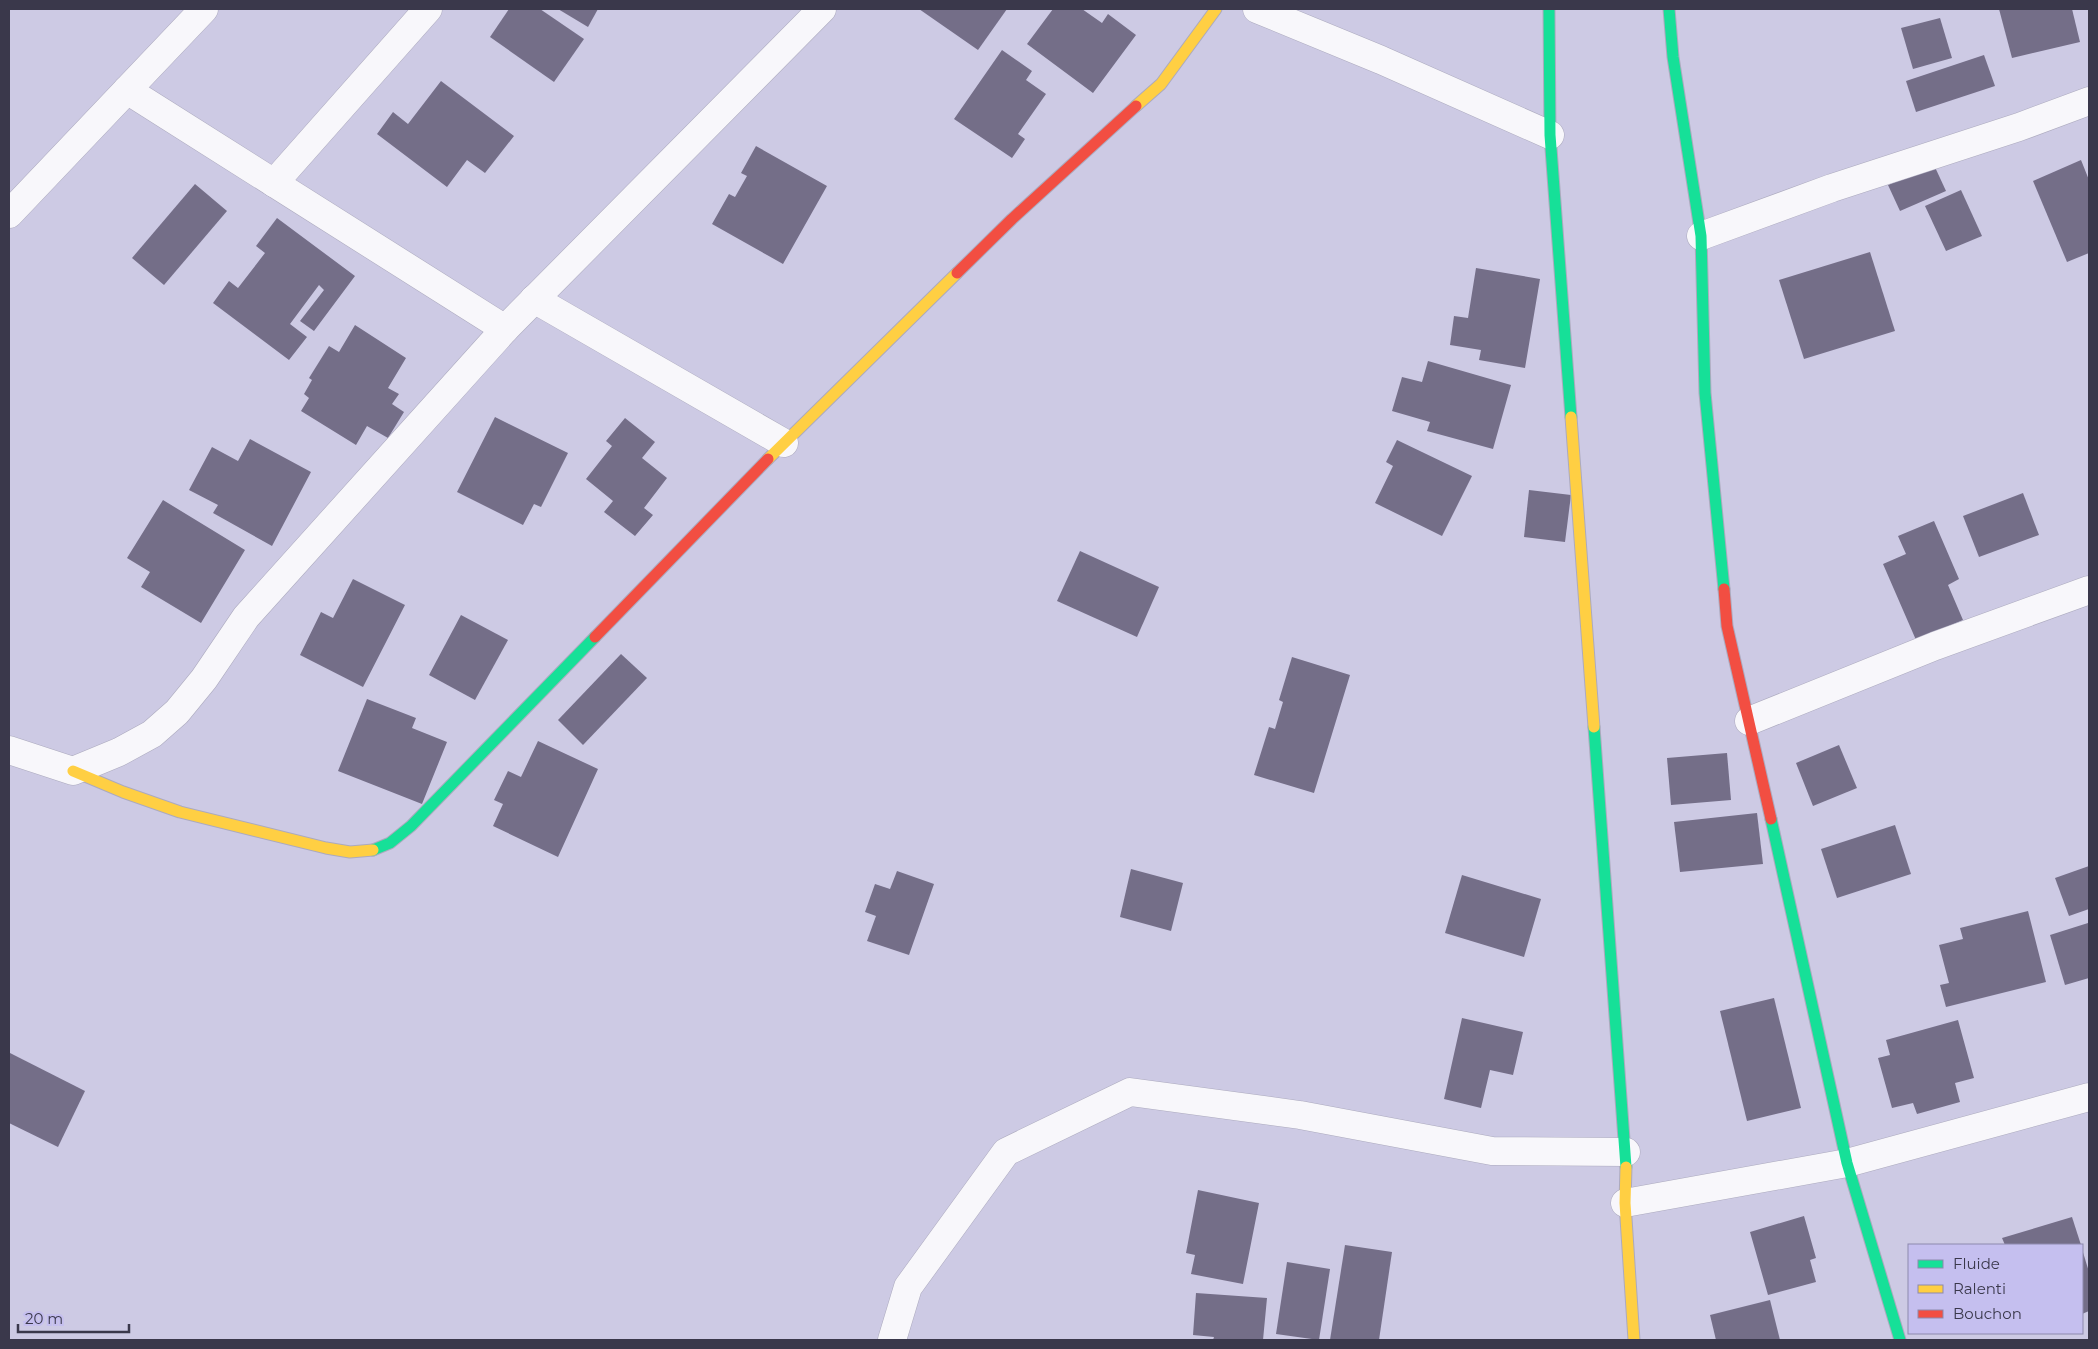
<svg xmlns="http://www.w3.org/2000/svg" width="2098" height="1349" font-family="Montserrat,sans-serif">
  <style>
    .building { fill: #746e88 }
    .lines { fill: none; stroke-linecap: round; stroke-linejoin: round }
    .street-casing { stroke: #acaabe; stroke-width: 29 }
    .fast-casing { stroke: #acaabe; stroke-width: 13 }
    .slow-casing { stroke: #acaabe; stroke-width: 13 }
    .jam-casing { stroke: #acaabe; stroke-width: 13 }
    .street { stroke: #f8f7fb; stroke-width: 28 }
    .fast { stroke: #16e098; stroke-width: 11 }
    .slow { stroke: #ffcf43; stroke-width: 11 }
    .jam { stroke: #f24e42; stroke-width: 11 }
  </style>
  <rect width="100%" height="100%" fill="#cdcae4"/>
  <g class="building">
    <path d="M509,9H540L584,39L554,82L490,37Z"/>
    <path d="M558,9H598L588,27Z"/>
    <path d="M919,9H1007L978,50Z"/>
    <path d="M1053,9H1082L1102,23L1108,14L1136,35L1093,93L1027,44Z"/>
    <path d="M1999,9H2072L2080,42L2012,58Z"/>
    <path d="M1940,18L1952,58L1913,69L1901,28Z"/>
    <path d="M1002,50L1032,71L1026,80L1046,94L1018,134L1025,139L1012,158L954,119Z"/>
    <path d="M1984,55L1995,86L1916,112L1906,81Z"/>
    <path d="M441,81L514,136L485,173L467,160L447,187L377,134L393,112L408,124Z"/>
    <path d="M756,146L827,186L783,264L712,224L729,194L735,197L747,176L741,173Z"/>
    <path d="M2081,160L2089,180V253L2067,262L2033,181Z"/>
    <path d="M1934,165L1946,191L1900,211L1888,185Z"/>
    <path d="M195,184L227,211L164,285L132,258Z"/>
    <path d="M1961,190L1982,236L1946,251L1925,206Z"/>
    <path d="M277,218L355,276L314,331L300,321L324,290L319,285L290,324L307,337L289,360L213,303L229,281L238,288L265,253L256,246Z"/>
    <path d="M1870,252L1895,331L1804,359L1779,280Z"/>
    <path d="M1476,268L1540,279L1525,368L1479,360L1481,350L1450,345L1454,316L1468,318Z"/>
    <path d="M355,325L406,358L388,388L399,394L392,404L404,412L388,438L367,426L356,445L301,411L309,398L304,394L312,380L309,378L329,346L339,352Z"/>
    <path d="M1428,361L1511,385L1493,449L1427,431L1430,422L1392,411L1402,377L1422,382Z"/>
    <path d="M495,417L568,453L541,507L534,504L523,525L457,492Z"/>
    <path d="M625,418L655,442L642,458L667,478L644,508L653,515L635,536L604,512L613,501L586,479L612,446L606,441Z"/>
    <path d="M250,439L311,472L272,546L213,513L218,505L189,490L212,447L238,461Z"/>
    <path d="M1397,440L1472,476L1442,536L1375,503L1393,466L1386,462Z"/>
    <path d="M1529,490L1571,495L1565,542L1524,537Z"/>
    <path d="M2023,493L2039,535L1979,557L1963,516Z"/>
    <path d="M163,500L245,550L201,623L141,587L150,572L127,558Z"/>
    <path d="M1934,521L1959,579L1948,585L1963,620L1916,640L1883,564L1906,554L1898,536Z"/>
    <path d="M1080,551L1159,587L1137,637L1057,601Z"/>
    <path d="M353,579L405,605L363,687L300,655L321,612L333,618Z"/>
    <path d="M461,615L508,640L475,700L429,675Z"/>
    <path d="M621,654L647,678L583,745L558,720Z"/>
    <path d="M1292,657L1350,675L1314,793L1254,775L1269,727L1275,729L1283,702L1279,700Z"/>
    <path d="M367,699L416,718L412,728L447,742L422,804L338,771Z"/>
    <path d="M538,741L598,769L558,857L493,826L503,804L494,800L508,771L521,777Z"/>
    <path d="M1839,745L1857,788L1813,806L1796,763Z"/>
    <path d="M1727,753L1731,800L1671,805L1667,758Z"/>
    <path d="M1757,813L1763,864L1680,872L1674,822Z"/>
    <path d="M1895,825L1911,874L1837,898L1821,849Z"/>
    <path d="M2089,866V909L2069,916L2055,878Z"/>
    <path d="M1131,869L1183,883L1171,931L1120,917Z"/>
    <path d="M897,871L934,884L909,955L867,941L876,916L865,912L875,884L890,889Z"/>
    <path d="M1462,875L1541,899L1524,957L1445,933Z"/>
    <path d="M2028,911L2046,982L1946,1007L1940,985L1949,983L1939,945L1963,939L1960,928Z"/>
    <path d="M2088,923L2089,929V978L2065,985L2050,935Z"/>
    <path d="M1774,998L1801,1108L1747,1121L1720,1011Z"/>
    <path d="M1462,1018L1523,1032L1513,1075L1490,1070L1481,1108L1444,1099Z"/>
    <path d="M1958,1020L1974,1078L1955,1083L1960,1102L1917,1114L1913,1103L1892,1108L1878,1058L1890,1055L1886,1040Z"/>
    <path d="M10,1053L85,1091L58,1147L9,1123Z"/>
    <path d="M1198,1190L1259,1203L1243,1284L1191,1274L1195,1255L1186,1253Z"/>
    <path d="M1804,1216L1816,1258L1810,1260L1816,1282L1768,1295L1750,1232Z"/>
    <path d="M2072,1217L2081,1245H2005L2002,1238Z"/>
    <path d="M1345,1245L1392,1252L1379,1340H1330Z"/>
    <path d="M2082,1249L2089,1272V1311L2082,1314Z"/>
    <path d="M1287,1262L1330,1269L1319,1340L1276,1334Z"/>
    <path d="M1196,1293L1267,1298L1263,1340H1213L1214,1337L1193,1335Z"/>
    <path d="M1770,1300L1780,1340H1716L1710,1315Z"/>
  </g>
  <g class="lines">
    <defs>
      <g id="street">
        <path d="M1257,9L1381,60L1550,135"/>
        <path d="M127,90L505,329"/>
        <path d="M274,183L428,9"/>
        <path d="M9,214L204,9"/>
        <path d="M1701,236L1832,188L2019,127L2089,101"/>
        <path d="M534,299L784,443"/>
        <path d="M1749,721L1935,646L2089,590"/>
        <path d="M9,750L73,771L119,752L152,734L177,712L204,679L246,617L505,329L822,9"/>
        <path d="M1625,1203L1847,1163L2089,1097"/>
        <path d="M892,1340L908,1287L1006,1152L1130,1092L1300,1115L1492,1151L1626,1152"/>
      </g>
      <g id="fast">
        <path d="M1549,9L1550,135L1571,417"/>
        <path d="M1669,9L1673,57L1701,236L1705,393L1724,589"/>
        <path d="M1594,727L1626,1167"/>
        <path d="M1771,819L1847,1163L1900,1340"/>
        <path d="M373,850L390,843L411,826L595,637"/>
      </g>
      <g id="slow">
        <path d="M1136,106L1161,84L1216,9"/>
        <path d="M1571,417L1594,727"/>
        <path d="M768,459L957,273"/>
        <path d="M73,771L123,792L180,812L326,848L350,852L373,850"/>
        <path d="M1626,1167L1625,1203L1634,1340"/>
      </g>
      <g id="jam">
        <path d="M957,273L1012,219L1136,106"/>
        <path d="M1724,589L1727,626L1771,819"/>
        <path d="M595,637L768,459"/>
      </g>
    </defs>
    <use href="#street" class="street-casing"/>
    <use href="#fast" class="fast-casing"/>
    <use href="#slow" class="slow-casing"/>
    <use href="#jam" class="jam-casing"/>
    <use href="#street" class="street"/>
    <use href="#fast" class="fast"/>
    <use href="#slow" class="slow"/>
    <use href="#jam" class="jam"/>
  </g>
  <rect width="2098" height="1349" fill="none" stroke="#3a384b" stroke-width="20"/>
  <rect x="1908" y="1244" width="175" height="90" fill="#c5bfef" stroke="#8d89ad"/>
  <rect x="1918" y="1260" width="25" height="8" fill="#16e098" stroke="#8d89ad"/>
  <text x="1953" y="1269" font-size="15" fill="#3a384b">Fluide</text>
  <rect x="1918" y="1285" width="25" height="8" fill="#ffcf43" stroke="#8d89ad"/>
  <text x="1953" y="1294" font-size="15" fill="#3a384b">Ralenti</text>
  <rect x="1918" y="1310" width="25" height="8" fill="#f24e42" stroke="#8d89ad"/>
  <text x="1953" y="1319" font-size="15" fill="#3a384b">Bouchon</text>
  <path d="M18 1324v8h111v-8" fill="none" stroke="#3a384b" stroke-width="2.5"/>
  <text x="25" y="1324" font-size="15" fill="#3a384b" stroke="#c5bfef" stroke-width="4" paint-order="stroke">20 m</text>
</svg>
